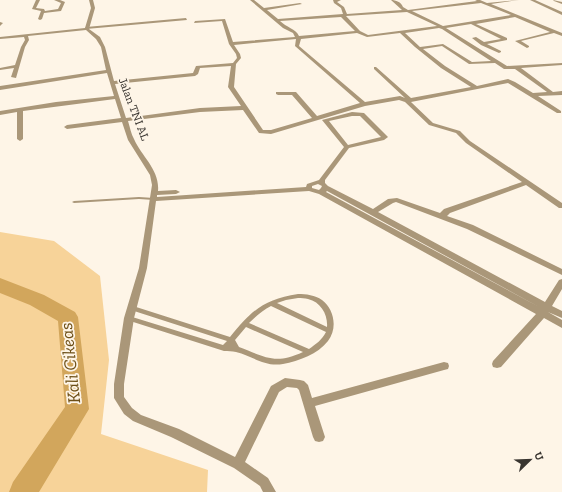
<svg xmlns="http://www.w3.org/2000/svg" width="562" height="492" font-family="'Zilla Slab',serif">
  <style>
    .green { fill: #f7d399 }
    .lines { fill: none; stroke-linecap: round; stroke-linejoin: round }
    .river { fill: #d2a65c; fill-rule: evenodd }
    .lane { fill: #aa9779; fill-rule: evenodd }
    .street { fill: #aa9779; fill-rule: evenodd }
    .labels { text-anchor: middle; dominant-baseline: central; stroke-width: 3.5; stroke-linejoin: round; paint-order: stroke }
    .far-street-label { font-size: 12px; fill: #393530; stroke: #fef5e7 }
    .near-water-label { font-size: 18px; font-style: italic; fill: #6d4f17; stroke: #fef5e7 }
  </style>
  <rect width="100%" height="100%" fill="#fef5e7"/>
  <path class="green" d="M0,232L54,241L100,276L109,360L101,434L208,470L207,492H0Z"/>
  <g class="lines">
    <path class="river" d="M0,278L44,295L75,312L78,317L89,409L39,492H9L13,482L65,407L58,321L30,305L0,293Z"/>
    <g class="lane">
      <path d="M186,18L187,20L86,29L85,28L86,27Z"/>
      <path d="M139,197L154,198L156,199L154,200L139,199L74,203L72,202L74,201Z"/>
      <path d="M298,294C306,294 315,295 322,300C334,309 338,328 328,341C318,354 299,361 283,364C264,367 253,356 236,352C232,351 228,351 224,351L127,320L126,318L127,316H129L223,345L227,341L131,310L130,308L131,306H133L230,337C251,311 264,299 298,294ZM298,298C301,298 305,298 308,299C321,302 328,315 327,327L277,303L286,300ZM271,306L326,332C322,340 316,344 309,349L249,323C256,316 263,310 271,306ZM246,327L303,352C275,365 265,357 239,347L235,340Z"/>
    </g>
    <g class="street">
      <path d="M36,0H40L36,8L44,9L45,11L58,9L61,3L54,0H60L65,2L61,11L44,13L42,19L40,20L38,19L41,11L32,9Z"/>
      <path d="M89,0H93L95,8L89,29L100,37L105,47L114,81L193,73L196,66L233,63L237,58L236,54L229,44L222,21L194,23L195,21L225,19L233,42L295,37L293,33L283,28L250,0H254L264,8L300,3L302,4L267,10L278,19L343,14L341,8L334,3L333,0H341L337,2L344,7L347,14L402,10L391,0C396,0 401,2 403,7L408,10L477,1L475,0H480L487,3L519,0L491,4L562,33V36L554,33L521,41L529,46V47L527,48L515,41L550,32L515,17L476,24L507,38V40L487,44L501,51V52L499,53L481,45L472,38L476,37L484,42L501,39L471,24L446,28L507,66L562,63V65L521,68L553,92L562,91V95L538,96L561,111V113H557L508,83L411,102L433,123L460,131L470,141L562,203V208H559L526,185L450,213L447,216L473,225L562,269V275L467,229L396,202L393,203L378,212L545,302L559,280L562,279V289L552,306L562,311V318L548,312L562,320V328L544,318L501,367L497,368L493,367L492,364L493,361L536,314L319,194L309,191L156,201L147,268L134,318L124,384V397L132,408L141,415L179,429L235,457L271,386L285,378L300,380L304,381L308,385L312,398L444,362L448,363L449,366L448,369L444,370L315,406L325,437L323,441L319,442L315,441L313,437L299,390L297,388L287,387L279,392L245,462L268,478L276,492H263L260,486L234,468L171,437L133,421L124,414L114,398V384L124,318L139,268L152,185L150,175L128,140L122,122L67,129L64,127L67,125L121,118L115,99L23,111V139L20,141L17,139V112L0,115V111L56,102L114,96L107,73L0,90V86L106,70L101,47L96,39L86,30L28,36L29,40L25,47L16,78L11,77L14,68L0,70V68L15,65L21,47L25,40L24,37L0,39V37L85,28L91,8ZM481,3L511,15L443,26L412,11ZM407,12L437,26L368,35L360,31L346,16ZM341,17L355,31L299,36C296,29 286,27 280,21ZM439,28L442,29L491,61L472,62L443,44L420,47L405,33ZM357,33L367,37L400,33L415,47L441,68L471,87L411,98L376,67H374V69L405,98L400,96L365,102L299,46L301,39ZM296,39L295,46L360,103L317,116L296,92H276V94L278,95H292L312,118L271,130H263L234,87L236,64L241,58L240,54L234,45ZM442,46L469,64L495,63L504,69H515L547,92L533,93L515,82L508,79L477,86L445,66L423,49ZM231,66L228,87L241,106L200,108L126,118L115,84L195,76L198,74L200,68ZM399,100L405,102L429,125L456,133L466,143L522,182L444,209L440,213L397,198L388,199L373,209L328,186L325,183V180L349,148L384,140L388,137L364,113L352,112L322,120L344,147L319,180L307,184L306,187L157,197V195L176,194L180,192L176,190L158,191C160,170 142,157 134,139C131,134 130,127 128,121L200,112L243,110L259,133L271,134L365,106ZM352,116H360L381,137L348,145L329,121ZM318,184L322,186L321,188L319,190L312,188V186ZM327,191L541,308L326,192Z"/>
      <path d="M530,0H535L562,12V15Z"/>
      <path d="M553,0L562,2V4L554,1Z"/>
      <path d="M0,22L3,23L0,26Z"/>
    </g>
  </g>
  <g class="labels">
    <g class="far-street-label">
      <text transform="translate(134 109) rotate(69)">Jalan TNI AL</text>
    </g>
    <g class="near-water-label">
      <text transform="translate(70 363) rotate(-96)">Kali Cikeas</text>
    </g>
  </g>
  <g transform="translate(530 460) rotate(67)" stroke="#fef5e7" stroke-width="3" paint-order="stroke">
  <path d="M0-3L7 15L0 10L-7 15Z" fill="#393530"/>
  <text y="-6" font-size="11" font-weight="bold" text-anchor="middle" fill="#393530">U</text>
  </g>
</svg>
